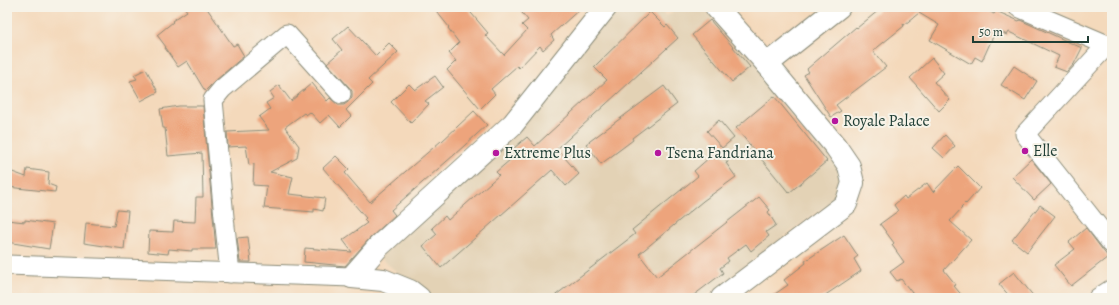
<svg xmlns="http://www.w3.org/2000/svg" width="1119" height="305" font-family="Alegreya,serif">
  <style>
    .built { fill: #e3d2b5 }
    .building { fill: #eda47b }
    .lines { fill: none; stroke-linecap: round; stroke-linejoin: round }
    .minor-casing { stroke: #8a8b78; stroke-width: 21 }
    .major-casing { stroke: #8a8b78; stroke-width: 24 }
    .minor { stroke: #fff; stroke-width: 19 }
    .major { stroke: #fff; stroke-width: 22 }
    .poi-dot { fill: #b5179e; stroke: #f7f3e8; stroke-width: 1.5 }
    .labels { text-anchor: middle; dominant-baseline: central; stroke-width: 4; stroke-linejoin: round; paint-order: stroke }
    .poi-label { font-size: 16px; fill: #1f3d34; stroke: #f7f3e8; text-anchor: start }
  </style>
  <rect width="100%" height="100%" fill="#f7f3e8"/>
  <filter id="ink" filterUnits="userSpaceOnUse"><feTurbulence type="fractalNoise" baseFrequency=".025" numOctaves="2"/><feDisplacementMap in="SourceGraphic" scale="8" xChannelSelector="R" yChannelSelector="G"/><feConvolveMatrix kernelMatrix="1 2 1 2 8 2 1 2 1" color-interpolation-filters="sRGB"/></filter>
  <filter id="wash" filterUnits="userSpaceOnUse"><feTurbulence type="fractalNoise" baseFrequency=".012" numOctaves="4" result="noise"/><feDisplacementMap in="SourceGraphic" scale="16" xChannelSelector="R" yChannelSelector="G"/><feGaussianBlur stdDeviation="0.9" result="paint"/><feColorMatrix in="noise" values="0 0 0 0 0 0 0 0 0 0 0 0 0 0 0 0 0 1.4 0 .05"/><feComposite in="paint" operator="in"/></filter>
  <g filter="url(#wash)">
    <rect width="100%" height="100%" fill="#f4d9bb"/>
    <path class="built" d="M612,7H658L666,16L679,8L702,7L756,60L840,158V186L833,200L702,298H535L531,292L525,298H428L373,252Z"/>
    <g id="blocks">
      <g class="building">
        <path d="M184,7H206L233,46L237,44L244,56L215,81L205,91L187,61L178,67L165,48L166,47L157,35L173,22L172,21L187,11Z"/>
        <path d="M433,7H466L488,33L485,35L504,55L527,30L522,25L528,20L517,7H582L551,35L554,40L543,50L540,46L519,68L517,66L491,89L495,94L480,109L447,70L456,61L449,53L459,43L448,28L449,27Z"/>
        <path d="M873,7H981L994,14L996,11L1019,21L1020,20L1082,48L1074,64L1067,72L1054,67L1059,56L1009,32L1007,35L996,30L982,61L975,57L971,64L930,40L939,25L919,13L904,25L903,24L904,26L873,51L886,67L836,105L841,111L831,117L804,75L809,72L807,69L856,27L857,28L879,10Z"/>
        <path d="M650,12L665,27L667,25L678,38L557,149L579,174L566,186L552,170L441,268L423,246L437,234L432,228L445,216L448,220L499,175L496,172L518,153L514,148L527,137L535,146L607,80L594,67Z"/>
        <path d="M710,20L750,67L732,82L692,35Z"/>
        <path d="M348,26L376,56L389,43L398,52L368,80L372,84L346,110L351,116L340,127L329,115L320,123L310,112L306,115L304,113L285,127L299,146L297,158L270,172L293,177L289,194L325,198L323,211L314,209V212L264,208L267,186L253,185L254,164L249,165L246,146L228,147L227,132L269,130L259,117L270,109L266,103L274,98L270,92L279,85L291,101L312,83L327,101L330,98L338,105H344L348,102L352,97V91L349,87L327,63L342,50L333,39Z"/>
        <path d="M932,58L944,73L934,82L950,100L939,111L910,78Z"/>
        <path d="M1014,66L1037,81L1025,100L1001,85Z"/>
        <path d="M146,69L158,92L141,101L130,81L137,79L134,75Z"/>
        <path d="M435,76L443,87L425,101L429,104L411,123L391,102L409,84L415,90Z"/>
        <path d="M664,86L677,104L632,138L633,140L601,164L586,144Z"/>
        <path d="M774,96L827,161L789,193L736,128Z"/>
        <path d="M179,106H203L216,249H192V251L169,249L168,254L148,252L149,231L173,232L174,221L195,222L196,197H203L202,153L168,156L165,128H163L160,109Z"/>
        <path d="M474,111L487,125L454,155L391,210L395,215L369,239L345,266L304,262L305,248L352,252L343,240L367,223L364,220L366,218L323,168L336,156L349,169L345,173L370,202L441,141V142Z"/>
        <path d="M719,120L734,138L722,148L707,131Z"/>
        <path d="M945,135L955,146L944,158L933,148Z"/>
        <path d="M718,150L728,162L726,163L736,177L703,201L639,254L657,277L759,197L770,210L768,212L776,225L766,232L769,236L751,251L746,244L727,258L729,261L720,268L723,273L690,298H552L635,234L632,230L698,176L694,171Z"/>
        <path d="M1031,159L1051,184L1034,200L1012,177Z"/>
        <path d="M958,166L980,188L966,204L965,203L961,207L962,208L950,221L971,240L944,270L956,285L954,286L964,298H916L901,279L897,281L890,272L904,262L892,245L894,243L880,224L898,211L894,205L904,196L906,199L927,183L933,192Z"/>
        <path d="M27,169L49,172L48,184L56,187L55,192L7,187V170L26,177Z"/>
        <path d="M1040,205L1055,216L1027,252L1012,240Z"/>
        <path d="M117,210L128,211L124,249L84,243L86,223L114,226Z"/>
        <path d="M7,220L25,222V220L53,224L49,249L7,242Z"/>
        <path d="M1086,228L1108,257L1071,286L1054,265L1075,249L1069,242Z"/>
        <path d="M844,235L858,256L854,259L861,271L821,298H769L788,285L784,280L806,263L805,261Z"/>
        <path d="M248,237L251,262H240L237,238Z"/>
        <path d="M1014,272L1035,298H1011L999,284Z"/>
      </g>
    </g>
  </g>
  <g filter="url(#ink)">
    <use href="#blocks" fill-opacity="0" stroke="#8a8b78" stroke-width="1"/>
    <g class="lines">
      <defs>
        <g id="minor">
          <path d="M1018,7L1112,47"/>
          <path d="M1107,45L1025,134L1112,244"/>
          <path d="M7,265L352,277"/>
          <path d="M230,273L224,217L213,100L222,89L287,34L341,94"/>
          <path d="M1098,298L1112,289"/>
        </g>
        <g id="major">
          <path d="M716,7L767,64L836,147L849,166L853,183L846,204L722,298"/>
          <path d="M767,64L839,7"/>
          <path d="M352,277L378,247L513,124L606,7"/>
          <path d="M352,277L383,280L410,291L419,298"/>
        </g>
      </defs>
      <use href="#minor" class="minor-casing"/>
      <use href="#major" class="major-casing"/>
      <use href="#minor" class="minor"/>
      <use href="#major" class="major"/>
    </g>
  </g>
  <g class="poi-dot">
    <circle cx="835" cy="121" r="4"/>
    <circle cx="1025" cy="151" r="4"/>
    <circle cx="496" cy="153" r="4"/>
    <circle cx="658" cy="153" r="4"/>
  </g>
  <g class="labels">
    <g class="poi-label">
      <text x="843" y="121">Royale Palace</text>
      <text x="1033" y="151">Elle</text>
      <text x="504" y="153">Extreme Plus</text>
      <text x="666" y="153">Tsena Fandriana</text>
    </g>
  </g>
  <rect width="1119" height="305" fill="none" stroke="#f7f3e8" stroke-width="24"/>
  <path d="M973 36v6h115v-6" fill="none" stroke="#1f3d34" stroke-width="2"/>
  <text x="979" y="36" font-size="12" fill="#1f3d34" stroke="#f7f3e8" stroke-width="3" paint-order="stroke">50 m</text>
</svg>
